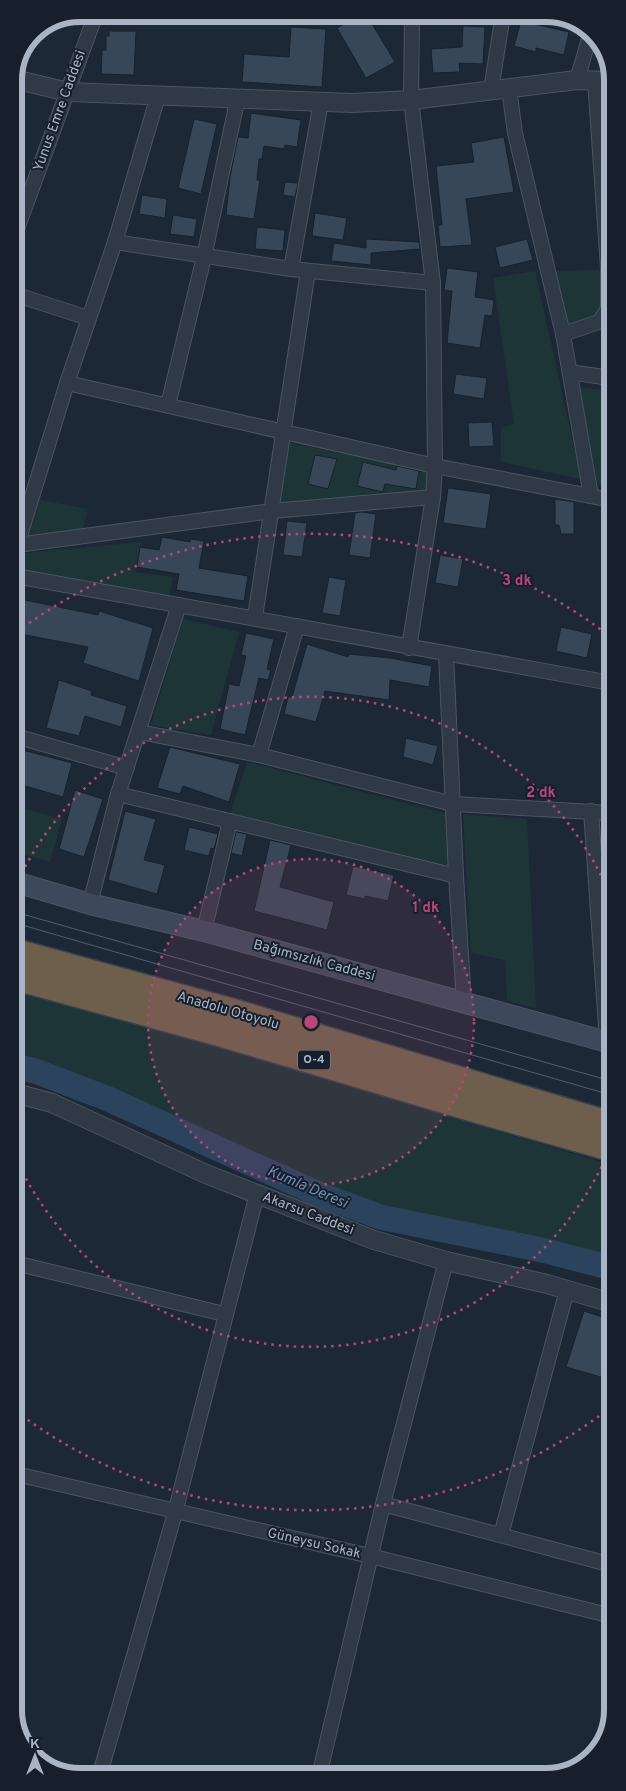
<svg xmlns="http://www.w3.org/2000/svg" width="626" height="1791" font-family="Overpass,sans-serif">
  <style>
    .green { fill: #1e3537 }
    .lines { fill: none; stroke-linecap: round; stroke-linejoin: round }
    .river { stroke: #2c435e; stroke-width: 25 }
    .building { fill: #384758; stroke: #18212d }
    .minor-casing { stroke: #4b5562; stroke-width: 16 }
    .tertiary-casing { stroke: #4b5562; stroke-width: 20 }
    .secondary-casing { stroke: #4b5562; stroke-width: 22 }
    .motorway-casing { stroke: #38424e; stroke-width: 29 }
    .minor { stroke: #303a47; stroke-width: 14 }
    .tertiary { stroke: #303a47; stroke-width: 18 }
    .secondary { stroke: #3d495a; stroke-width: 20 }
    .motorway { stroke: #6e5f4c; stroke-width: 26 }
    .tram { stroke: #515e6f; stroke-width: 1 }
    .ring { fill: none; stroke: #ba477b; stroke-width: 2.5; stroke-dasharray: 2.5 5 }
    .labels { text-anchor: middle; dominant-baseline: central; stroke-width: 4; stroke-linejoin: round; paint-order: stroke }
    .shield { fill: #161f2b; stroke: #7d8897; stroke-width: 1 }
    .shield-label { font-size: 12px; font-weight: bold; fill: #a9b5c5 }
    .street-label { font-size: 14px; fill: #a9b5c5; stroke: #161f2b }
    .water-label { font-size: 15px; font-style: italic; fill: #6e8db1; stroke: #161f2b }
    .rim { fill: none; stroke: #a9b5c5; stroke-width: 6 }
    .centre { fill: #ba477b; stroke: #161f2b; stroke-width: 2.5 }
    .ring-label { font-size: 15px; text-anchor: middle; font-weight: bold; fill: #ba477b; stroke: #161f2b; stroke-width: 4; stroke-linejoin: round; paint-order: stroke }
  </style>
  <rect width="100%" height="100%" fill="#1c2836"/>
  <g class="green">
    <path d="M601,270C603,304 610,310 576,327L569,324L553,271Z"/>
    <path d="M535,271L581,479L501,462V428L514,424L493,278Z"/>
    <path d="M579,387L610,391V487L598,485Z"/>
    <path d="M290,443L429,471L426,492L280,504Z"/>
    <path d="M40,500L88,509L82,531L28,537Z"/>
    <path d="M141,542L135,572L173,577L169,597L19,569L25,553Z"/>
    <path d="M183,619L239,632L211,735L151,725Z"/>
    <path d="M247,762L447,814L449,869L230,814Z"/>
    <path d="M15,806L62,819L50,862L15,852Z"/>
    <path d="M463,814L527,819L536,1008L507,1001L505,960L471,953Z"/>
    <path d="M15,937L611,1109V1112L15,940Z"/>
    <path d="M15,992L210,1045L611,1165L612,1262L460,1225L404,1216L373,1208L47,1067L15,1058Z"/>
  </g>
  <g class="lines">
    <path class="river" d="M15,1066L35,1071L106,1098L316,1193L380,1217L542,1250L612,1268"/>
  </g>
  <g class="building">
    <path d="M363,14H366L395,62L366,78L337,28Z"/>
    <path d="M521,21L569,32L564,55L536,48V52L514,46Z"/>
    <path d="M463,26L485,27L483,64L459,63L460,72L433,73L431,49L462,47Z"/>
    <path d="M291,27L326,29L322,87L242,82L244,54L289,57Z"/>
    <path d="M109,31H136L134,75L101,74L102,50H106V36H109Z"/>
    <path d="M251,113L301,120L297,147L285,145L284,149L264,146L262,159H259L257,180H260L254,219L226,215L230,177L238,137L248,138Z"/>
    <path d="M194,119L217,124L201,194L178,188Z"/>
    <path d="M504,137L514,192L466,199L472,245L440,247L438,225H442L436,166L474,162L471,143Z"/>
    <path d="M285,182L298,183L295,197L283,195Z"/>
    <path d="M142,195L167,199L165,218L139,214Z"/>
    <path d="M315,213L347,218L343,240L312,236Z"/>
    <path d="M173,215L197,219L194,237L170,234Z"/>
    <path d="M257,227L285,230L283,251L255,249Z"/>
    <path d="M366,239L419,242L420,249L371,253V265L331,261L334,243L366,248Z"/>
    <path d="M527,239L533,260L500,268L495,247Z"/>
    <path d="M447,268L478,272L475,297L494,300L492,316L485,315L480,348L447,343L452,291L444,290Z"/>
    <path d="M456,374L487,378L484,399L453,394Z"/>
    <path d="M492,422L494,446L469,447L468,423Z"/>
    <path d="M315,455L337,459L328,489L308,484Z"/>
    <path d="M363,462L396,470L397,466L419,471L416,489L385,484L383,492L357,486Z"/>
    <path d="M448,488L491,494L486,529L443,523Z"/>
    <path d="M555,499L574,502V534H561L559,525H555Z"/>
    <path d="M361,512L376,514L370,558L349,555L355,513Z"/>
    <path d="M287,521L307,523L302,557L283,555Z"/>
    <path d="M162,537L190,542L191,539L204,541L199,568L248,576L244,601L176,590L179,574L137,567L140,547L159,550Z"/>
    <path d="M440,555L463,559L458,587L435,583Z"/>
    <path d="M329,577L346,580L340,616L322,613Z"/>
    <path d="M15,598L98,615L99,611L153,628L139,681L83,663L88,647L15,633Z"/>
    <path d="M561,627L592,634L587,658L556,651Z"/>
    <path d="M246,633L274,639L267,669L271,670L268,680L259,678L245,735L220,729L229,684L239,686L246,656L241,655Z"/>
    <path d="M307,644L348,657L349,654L390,658L432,666L429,687L390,680L389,700L325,691L316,722L284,714L288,697H292Z"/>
    <path d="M59,680L92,691L91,695L127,706L121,727L85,716L79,736L46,728Z"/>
    <path d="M406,738L438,746L433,765L403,757Z"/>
    <path d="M170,747L240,764L229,802L183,786L180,794L157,788Z"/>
    <path d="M15,748L72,763L63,797L15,783Z"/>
    <path d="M75,790L103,799L84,857L59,849Z"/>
    <path d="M125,811L156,819L144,860L165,865L157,894L108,880Z"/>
    <path d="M189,827L218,834L214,849L211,848L209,856L184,850Z"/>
    <path d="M236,832L247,834L242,856L231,853Z"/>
    <path d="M270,840L291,845L280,887L334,902L327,930L254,911Z"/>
    <path d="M353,866L394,875L388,901L365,896V899L346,895Z"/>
    <path d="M584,1311L612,1320V1373L603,1370L601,1377L566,1367Z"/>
  </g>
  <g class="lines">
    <defs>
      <g id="minor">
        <path d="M577,80L591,32"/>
        <path d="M509,88L515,133L563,334L591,496"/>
        <path d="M491,90L503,14"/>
        <path d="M14,191L29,196"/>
        <path d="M14,237L96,14"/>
        <path d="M115,242L291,269L433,283"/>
        <path d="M291,269L321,102"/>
        <path d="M14,294L88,318"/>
        <path d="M563,334L599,322L608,309V268L595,80"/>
        <path d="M570,372L610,378"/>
        <path d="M67,383L435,466L611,500"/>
        <path d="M168,405L204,257L238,97"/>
        <path d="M17,545L272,511L433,497"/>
        <path d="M15,552L67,383L115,242L158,96"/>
        <path d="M15,576C214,611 412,647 611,683"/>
        <path d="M255,617L308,271"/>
        <path d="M409,648L433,497L435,466L433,283L411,100L412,14"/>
        <path d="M446,654L456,876L464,1002"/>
        <path d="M139,732L259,755L453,804L611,813"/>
        <path d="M15,736L127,768"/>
        <path d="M259,755L297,626"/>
        <path d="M118,794L456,876"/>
        <path d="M591,811L607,1041"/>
        <path d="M90,904L118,794L179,605"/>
        <path d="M204,931L230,821"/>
        <path d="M15,1263L224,1314"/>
        <path d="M16,1474L370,1556L612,1616"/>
        <path d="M383,1504L612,1565"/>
        <path d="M501,1535L567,1290"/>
        <path d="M319,1776L383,1504L446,1261"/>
        <path d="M99,1777L175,1513L257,1194"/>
      </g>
      <g id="tertiary">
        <path d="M14,79L68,92L352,103L411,100L577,80L610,81"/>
        <path d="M15,1093L52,1103L206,1174L374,1240L446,1261L547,1284L612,1303"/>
      </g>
      <path id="secondary" d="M15,882L90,904L204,931L611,1043"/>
      <g id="motorway">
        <path d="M15,952L233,1012L611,1125"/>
        <path d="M15,977L223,1034L481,1111L611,1148"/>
      </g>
    </defs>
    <use href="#minor" class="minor-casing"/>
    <use href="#tertiary" class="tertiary-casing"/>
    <use href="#secondary" class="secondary-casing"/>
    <use href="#motorway" class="motorway-casing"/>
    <use href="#minor" class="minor"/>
    <use href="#tertiary" class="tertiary"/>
    <use href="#secondary" class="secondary"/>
    <use href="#motorway" class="motorway"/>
    <g class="tram">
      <path d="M15,912L611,1081"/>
      <path d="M15,923L611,1095"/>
    </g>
  </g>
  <circle cx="311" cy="1022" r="163" fill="#ba477b" fill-opacity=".12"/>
  <g class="ring">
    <circle cx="311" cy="1022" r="163"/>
    <path d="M611 1146A325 325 0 0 1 16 1159M15 887A325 325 0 0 1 610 895"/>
    <path d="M611 1407A488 488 0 0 1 17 1412M17 632A488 488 0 0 1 608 635"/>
  </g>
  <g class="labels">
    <rect class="shield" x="298" y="1050.5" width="32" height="19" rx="4"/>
    <g class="shield-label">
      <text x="314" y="1060">O-4</text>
    </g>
    <g class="street-label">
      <text transform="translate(60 111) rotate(-70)">Yunus Emre Caddesi</text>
      <text transform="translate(314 961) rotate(15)">Bağımsızlık Caddesi</text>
      <text transform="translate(228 1011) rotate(16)">Anadolu Otoyolu</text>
      <text transform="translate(308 1214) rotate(21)">Akarsu Caddesi</text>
      <text transform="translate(314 1544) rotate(13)">Güneysu Sokak</text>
    </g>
    <g class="water-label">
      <text transform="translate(307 1188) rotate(23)">Kumla Deresi</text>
    </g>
  </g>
  <path d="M0 0H626V1791H0ZM80 22H546A58 58 0 0 1 604 80V1710A58 58 0 0 1 546 1768H80A58 58 0 0 1 22 1710V80A58 58 0 0 1 80 22Z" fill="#161f2b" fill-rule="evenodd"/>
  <path class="rim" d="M80 22H546A58 58 0 0 1 604 80V1710A58 58 0 0 1 546 1768H80A58 58 0 0 1 22 1710V80A58 58 0 0 1 80 22Z"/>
  <circle cx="311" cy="1022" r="8" class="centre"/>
  <g class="ring-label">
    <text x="517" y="585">3 dk</text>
    <text x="541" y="797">2 dk</text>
    <text x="426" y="912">1 dk</text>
  </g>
  <g transform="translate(35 1756)" stroke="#161f2b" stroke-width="4" paint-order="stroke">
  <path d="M0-4L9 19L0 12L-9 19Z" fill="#a9b5c5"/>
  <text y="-8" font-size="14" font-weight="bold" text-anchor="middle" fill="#a9b5c5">K</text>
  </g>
</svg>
